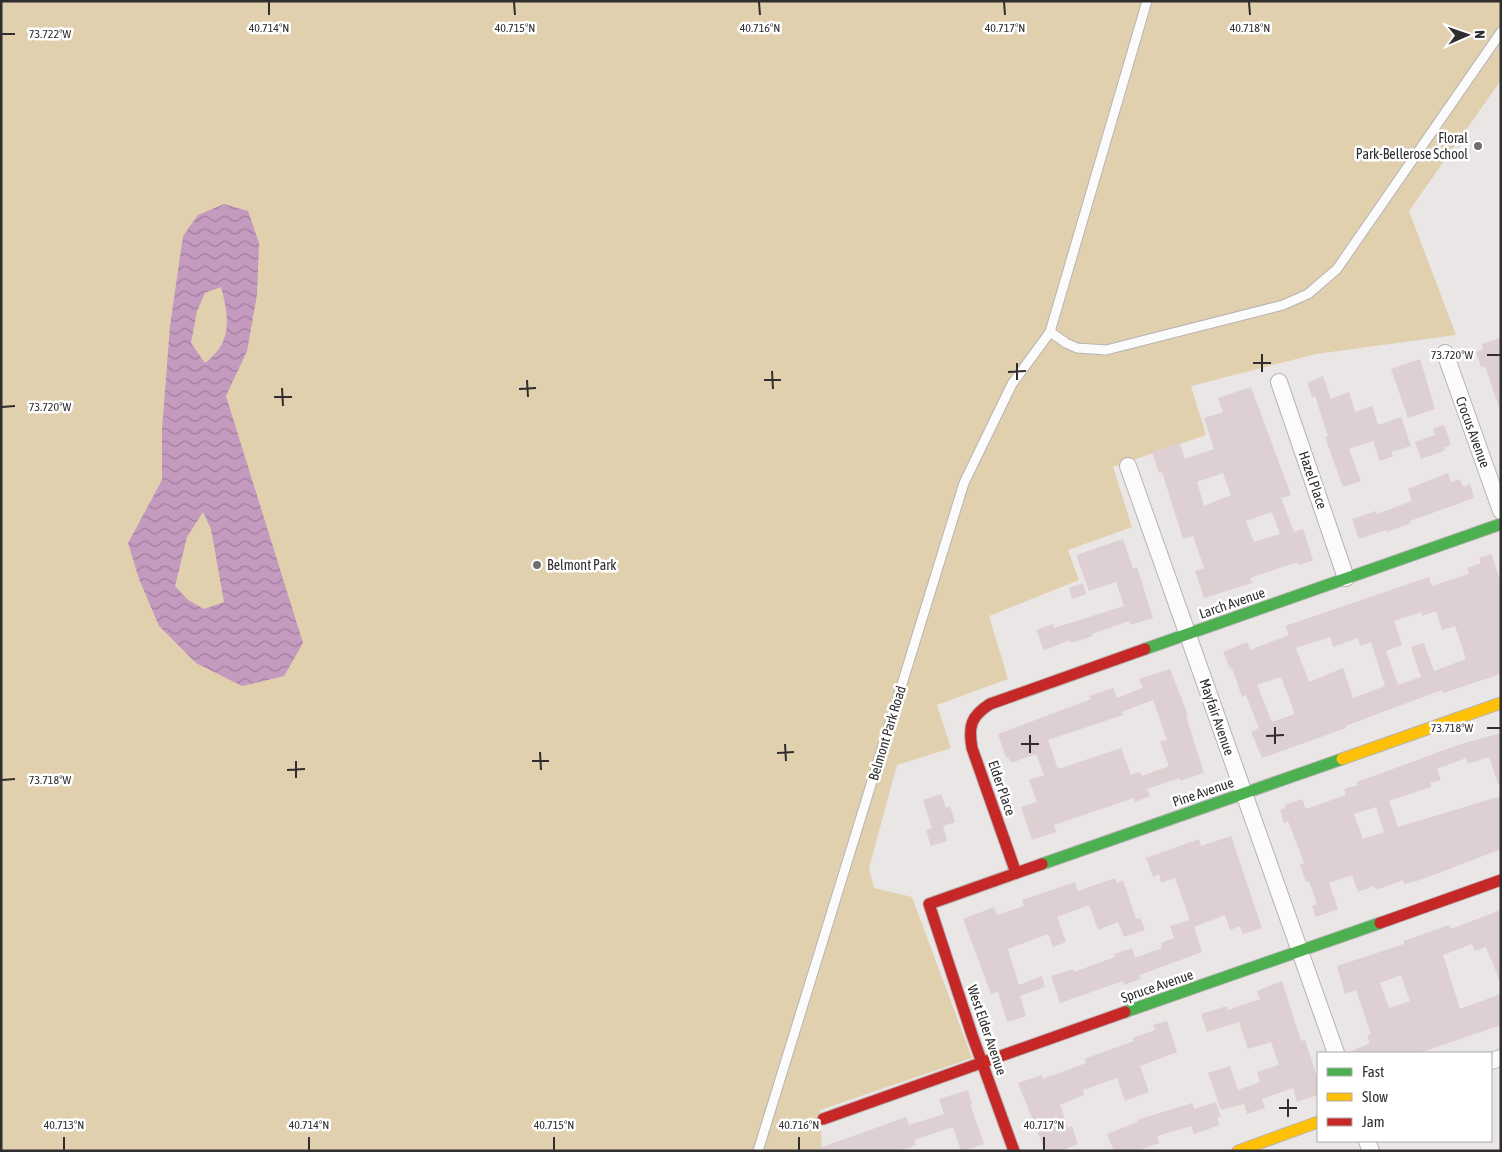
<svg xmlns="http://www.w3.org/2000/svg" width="1502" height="1152" font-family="'Asap Condensed',sans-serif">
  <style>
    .pitch { fill: #e1d0ae }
    .water { fill: url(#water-waves); fill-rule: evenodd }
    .building { fill: #ddcfd2; fill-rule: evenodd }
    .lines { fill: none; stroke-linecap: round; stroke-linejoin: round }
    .lane-casing { stroke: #b6b3b3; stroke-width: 11 }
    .street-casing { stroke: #b6b3b3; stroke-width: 18 }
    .fast-casing { stroke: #b6b3b3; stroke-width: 13 }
    .slow-casing { stroke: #b6b3b3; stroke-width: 13 }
    .jam-casing { stroke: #b6b3b3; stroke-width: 13 }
    .lane { stroke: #fcfbfb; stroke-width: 9 }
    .street { stroke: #fcfbfb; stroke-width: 16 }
    .fast { stroke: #4caf50; stroke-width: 11 }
    .slow { stroke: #ffc107; stroke-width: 11 }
    .jam { stroke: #c62828; stroke-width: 11 }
    .ticks { fill: none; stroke: #2f2d2d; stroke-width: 2 }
    .poi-dot { fill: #706e6d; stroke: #fff; stroke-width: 2 }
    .labels { text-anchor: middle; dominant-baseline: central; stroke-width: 5; stroke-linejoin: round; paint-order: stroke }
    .poi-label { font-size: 14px; fill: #2f2d2d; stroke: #fff; text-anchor: end }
    .street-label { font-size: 14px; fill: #2f2d2d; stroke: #fff }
    .ticks-label { font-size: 12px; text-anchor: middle; fill: #2f2d2d; stroke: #fff; stroke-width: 5; stroke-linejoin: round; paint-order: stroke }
  </style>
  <defs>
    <pattern id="water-waves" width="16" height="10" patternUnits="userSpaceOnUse" patternTransform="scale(1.25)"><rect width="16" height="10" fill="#c49abf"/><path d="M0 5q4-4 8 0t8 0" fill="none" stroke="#a07e9c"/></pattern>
  </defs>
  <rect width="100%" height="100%" fill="#eae6e5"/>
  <path class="pitch" d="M1,1H1501V80L1409,211L1456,335L1316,354L1191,386L1206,435L1113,467L1132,527L1068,550L1079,580L989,616L1008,679L937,705L951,748L897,765L869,868L874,888L912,897L972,1058L820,1110L822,1151H1Z"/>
  <path class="water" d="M224,204L248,211L259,243L257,295L247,351L226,396L303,643L284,676L242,686L196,663L159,626L139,579L128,543L162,480V430L170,326L183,236L198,215ZM221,287C229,316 233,343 205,363L191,343L197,311L205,293ZM203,512L211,529L224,602L204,609L188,600L175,586L187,537Z"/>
  <g class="building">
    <path d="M1501,338V407H1499L1485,366L1481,367L1476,352L1483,350L1482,344Z"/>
    <path d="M1420,359L1435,409L1408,418L1391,369Z"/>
    <path d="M1323,376L1331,399L1349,392L1355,412L1372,406L1378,425L1401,417L1411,446L1391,452L1393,456L1380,461L1373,441L1349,449L1361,481L1343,487L1325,437L1328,436L1315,396L1312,397L1307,383Z"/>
    <path d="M1251,387L1291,495L1281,498L1294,532L1303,529L1313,560L1299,565L1297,562L1250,578L1252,583L1204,598L1195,571L1204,568L1193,536L1183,539L1162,472L1159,473L1152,452L1179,442L1185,459L1214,449L1204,418L1223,412L1218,398ZM1223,473L1231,495L1204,506L1197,482ZM1272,512L1280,534L1254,542L1246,521Z"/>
    <path d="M1444,425L1451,445L1444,448L1446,450L1421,459L1415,442L1435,435L1433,429Z"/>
    <path d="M1448,473L1451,482L1460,479L1463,487L1470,484L1474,498L1410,521L1411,523L1387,532L1386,530L1359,539L1352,519L1376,511L1377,514L1412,501L1408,489Z"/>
    <path d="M1123,539L1133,569L1137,567L1153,618L1130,625L1129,621L1092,634L1093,636L1071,643L1070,640L1044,650L1036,630L1053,624L1054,628L1124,606L1116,582L1089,591L1076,555Z"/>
    <path d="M1491,554L1501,582V674L1443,693L1442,690L1345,726L1346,728L1262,758L1251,732L1259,728L1246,695L1242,697L1232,668L1230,669L1223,652L1247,642L1250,650L1289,635L1285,626L1429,577L1432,586L1469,574L1467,568L1481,563L1479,558ZM1436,611L1442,630L1455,626L1466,659L1434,671L1424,643L1411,647L1421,677L1398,685L1386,651L1402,645L1394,621L1421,612L1422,616ZM1330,637L1333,647L1358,638L1360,646L1371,642L1385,686L1353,698L1343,668L1309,682L1296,648ZM1281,677L1295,714L1272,722L1257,685Z"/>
    <path d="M1083,583L1086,594L1072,599L1069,588Z"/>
    <path d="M1170,669L1188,715L1186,716L1204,773L1180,781L1179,778L1147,789L1150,796L1135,802L1134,798L1054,825L1056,832L1032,840L1021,807L1037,802L1029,780L1044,775L1036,754L1011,763L1008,757L1006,758L998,734L1091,699L1089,696L1113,688L1117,698L1143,688L1139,679ZM1153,700L1167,740L1160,742L1169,766L1142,776L1140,772L1131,775L1121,748L1058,769L1048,740L1123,715L1122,712Z"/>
    <path d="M1501,733V784H1498L1489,757L1468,764L1466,758L1437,769L1441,780L1430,783L1431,787L1389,801L1398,827L1501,796V849L1420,880L1404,884L1403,880L1376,890L1374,886L1358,892L1352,875L1329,883L1338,909L1316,917L1312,906L1317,904L1309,881L1306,882L1300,865L1304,863L1288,821L1284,823L1280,810L1285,808V805L1302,799L1306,809L1346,795L1344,789L1358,785L1357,782L1461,744ZM1376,807L1384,832L1363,839L1354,814Z"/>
    <path d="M941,794L946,808L950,806L955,822L943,826L947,841L931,846L926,830L932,828L923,800Z"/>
    <path d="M1231,836L1262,928L1243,934L1240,926L1230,930L1225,915L1194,927L1202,952L1140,975L1141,979L1124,985L1123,981L1060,1003L1051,976L1073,969L1074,972L1115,957L1114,954L1132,948L1135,958L1162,948L1161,943L1174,938L1170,926L1190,920L1175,878L1161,883L1159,874L1153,877L1146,858L1199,839L1201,846Z"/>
    <path d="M1115,878L1117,883L1123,880L1136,919L1140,918L1145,930L1124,937L1118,922L1098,930L1089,905L1057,917L1066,942L1053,947L1048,934L1008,949L1019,985L1042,976L1045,987L1020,996L1026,1016L1007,1022L998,992L991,994L963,919L994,907L997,915L1024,906L1022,900L1075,882L1078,891Z"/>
    <path d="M1501,910V984L1486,947L1475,951L1472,944L1443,955L1460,1009L1501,994V1025L1419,1053H1348L1370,1043L1367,1036L1371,1034L1356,990L1345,994L1337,966L1404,944V941L1449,925L1451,929ZM1401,975L1410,1001L1389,1008L1380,983Z"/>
    <path d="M1282,981L1301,1041L1305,1040L1318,1080V1095L1297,1102L1293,1088L1262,1099L1265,1108L1247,1114L1244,1104L1221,1110L1208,1073L1230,1066L1238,1090L1260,1082L1257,1072L1279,1065L1271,1042L1248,1049L1239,1022L1207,1032L1201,1014L1227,1006L1228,1010L1260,999L1257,991Z"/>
    <path d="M1167,1021L1177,1052L1140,1066L1149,1092L1125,1101L1117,1078L1083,1090L1084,1095L1060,1105L1068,1128L1072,1126L1078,1144L1061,1151H1045L1018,1083L1042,1075L1043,1079L1086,1063L1084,1059L1134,1041L1133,1038L1155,1030L1153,1025Z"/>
    <path d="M968,1090L972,1104H970L984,1144L961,1151L953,1127L914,1140L916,1145L898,1151H817V1149L906,1117L909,1125L944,1114L939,1099Z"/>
    <path d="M1216,1102L1221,1117L1217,1118L1220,1125L1194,1134L1191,1126L1157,1136L1159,1143L1136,1151H1114L1107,1134L1138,1122L1137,1120L1192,1103L1194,1109Z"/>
  </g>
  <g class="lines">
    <defs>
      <g id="lane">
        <path d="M1050,332L1066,343L1077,348L1106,350L1283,305L1308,294L1337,269L1501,32"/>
        <path d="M758,1151L964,483L1012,384L1050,332L1147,1"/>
      </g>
      <g id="street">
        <path d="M1445,353L1501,511"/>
        <path d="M1279,382L1346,578"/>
        <path d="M1128,466L1336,1053"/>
        <path d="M1491,1061L1501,1058"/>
        <path d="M1367,1141L1371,1151"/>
      </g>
      <g id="fast">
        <path d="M1145,649L1501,524"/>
        <path d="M1042,864L1342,759"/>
        <path d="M1125,1012L1380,923"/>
      </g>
      <g id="slow">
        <path d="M1342,759L1501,703"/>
        <path d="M1238,1151L1318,1122"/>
      </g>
      <g id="jam">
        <path d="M1016,873L972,748C968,726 971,716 990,704L1145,649"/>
        <path d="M1380,923L1501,880"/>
        <path d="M823,1119L1125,1012"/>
        <path d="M1014,1151L972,1035L929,904L1042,864"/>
      </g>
    </defs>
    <use href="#lane" class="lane-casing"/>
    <use href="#street" class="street-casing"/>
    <use href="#fast" class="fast-casing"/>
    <use href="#slow" class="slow-casing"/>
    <use href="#jam" class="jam-casing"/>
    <use href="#lane" class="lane"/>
    <use href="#street" class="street"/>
    <use href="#fast" class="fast"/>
    <use href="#slow" class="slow"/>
    <use href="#jam" class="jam"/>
  </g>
  <path class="ticks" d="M269,2V15M514,2L515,15M759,2L760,15M1004,2L1005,15M1249,2L1250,15M2,34H15M1262,354V372M1487,355H1500M1017,363V380M1253,363H1271M772,371L773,389M1008,372L1026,371M527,380L528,397M764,380H781M282,388L283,406M519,389L536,388M274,397H292M2,407L15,406M1275,727V744M1487,728H1500M1030,735V753M1266,736L1284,735M785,744L786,761M1021,744H1039M540,752L541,770M777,753L794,752M296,761V778M532,761H549M287,770L305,769M2,780L15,779M1288,1099V1117M1279,1108H1297M64,1137V1150M309,1137V1150M554,1137V1150M799,1137V1150M1044,1137V1150"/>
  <g class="poi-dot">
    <circle cx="1478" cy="146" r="5"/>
    <circle cx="537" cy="565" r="5"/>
  </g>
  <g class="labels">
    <g class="poi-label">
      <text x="1468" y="138">Floral<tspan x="1468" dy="16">Park-Bellerose School</tspan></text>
      <text x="547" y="565" text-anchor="start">Belmont Park</text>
    </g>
    <g class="street-label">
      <text transform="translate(1473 432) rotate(70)">Crocus Avenue</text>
      <text transform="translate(1313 480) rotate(71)">Hazel Place</text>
      <text transform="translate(1232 603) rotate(-19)">Larch Avenue</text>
      <text transform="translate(1217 717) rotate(71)">Mayfair Avenue</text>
      <text transform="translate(887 733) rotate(-73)">Belmont Park Road</text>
      <text transform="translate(1002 788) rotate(71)">Elder Place</text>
      <text transform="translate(1203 792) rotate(-19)">Pine Avenue</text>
      <text transform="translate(1157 986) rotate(-19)">Spruce Avenue</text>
      <text transform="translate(987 1030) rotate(71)">West Elder Avenue</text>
    </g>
  </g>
  <g class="ticks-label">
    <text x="269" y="32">40.714°N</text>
    <text x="515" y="32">40.715°N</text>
    <text x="760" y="32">40.716°N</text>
    <text x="1005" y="32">40.717°N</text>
    <text x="1250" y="32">40.718°N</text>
    <text x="50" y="38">73.722°W</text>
    <text x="1452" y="359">73.720°W</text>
    <text x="50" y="411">73.720°W</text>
    <text x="1452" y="732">73.718°W</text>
    <text x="50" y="784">73.718°W</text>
    <text x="1044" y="1129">40.717°N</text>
    <text x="64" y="1129">40.713°N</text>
    <text x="309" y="1129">40.714°N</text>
    <text x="554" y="1129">40.715°N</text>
    <text x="799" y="1129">40.716°N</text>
  </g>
  <rect width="1502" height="1152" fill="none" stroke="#2f2d2d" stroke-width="5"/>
  <rect x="1317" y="1052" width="175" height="90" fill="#ffffff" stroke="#acabab"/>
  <rect x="1327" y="1068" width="25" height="8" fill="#4caf50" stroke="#acabab"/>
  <text x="1362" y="1077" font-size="15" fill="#2f2d2d">Fast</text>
  <rect x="1327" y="1093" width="25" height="8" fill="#ffc107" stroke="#acabab"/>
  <text x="1362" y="1102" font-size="15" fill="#2f2d2d">Slow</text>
  <rect x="1327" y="1118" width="25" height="8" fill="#c62828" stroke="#acabab"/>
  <text x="1362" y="1127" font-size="15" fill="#2f2d2d">Jam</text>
  <g transform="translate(1467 35) rotate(88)" stroke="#ffffff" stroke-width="4" paint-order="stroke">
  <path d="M0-4L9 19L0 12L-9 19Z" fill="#2f2d2d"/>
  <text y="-8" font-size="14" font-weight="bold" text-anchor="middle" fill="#2f2d2d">N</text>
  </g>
</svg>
